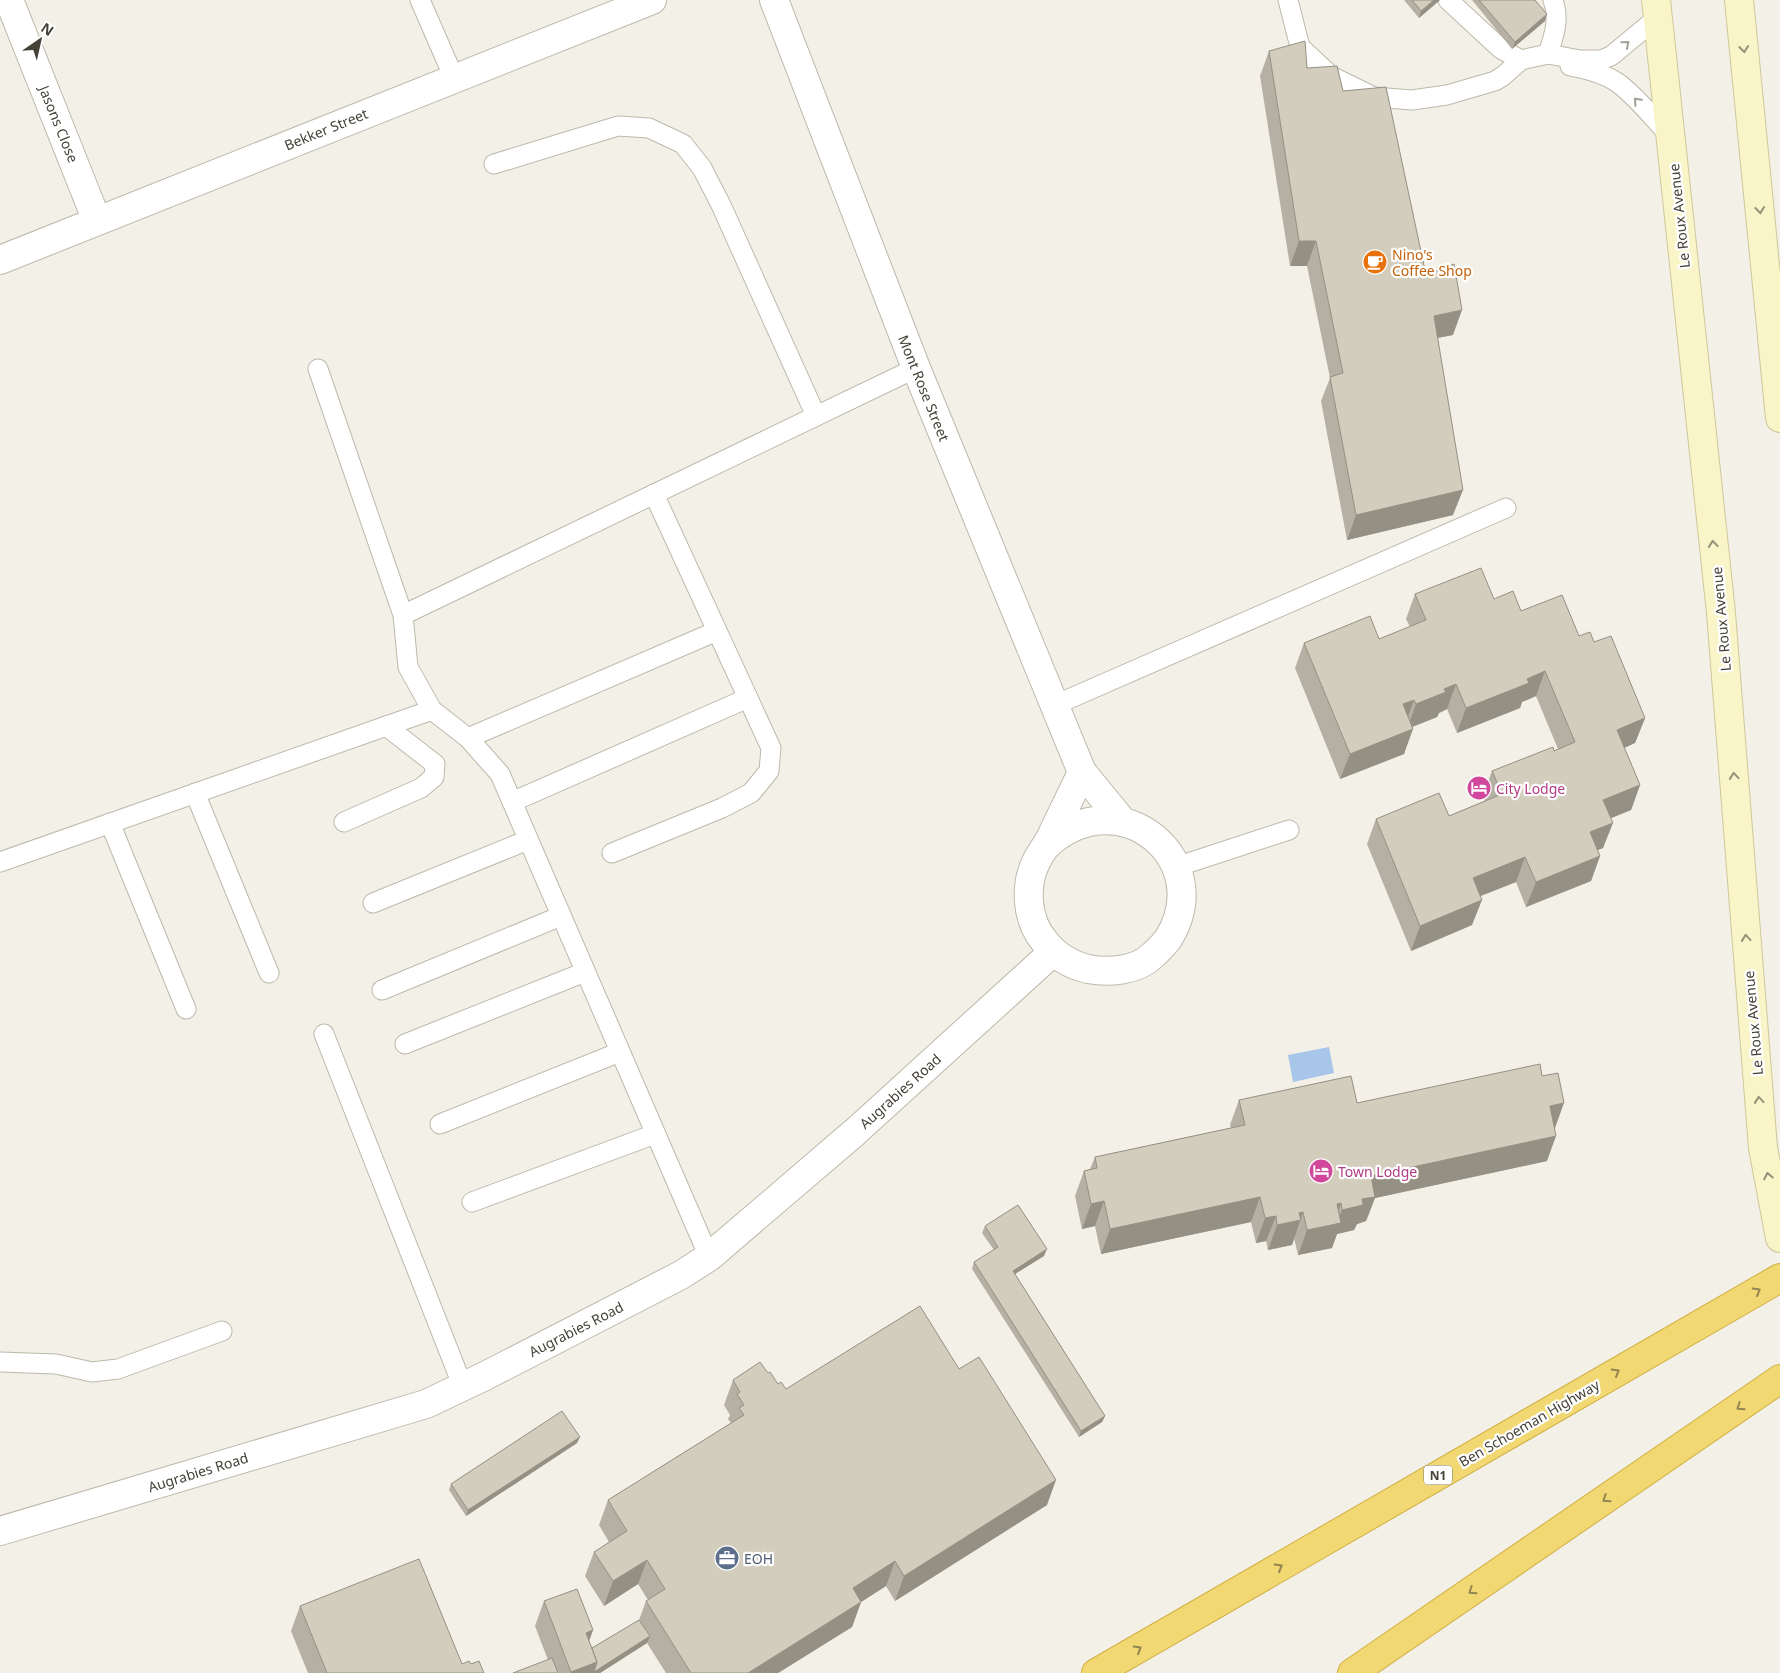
<svg xmlns="http://www.w3.org/2000/svg" width="1780" height="1673" font-family="'Noto Sans',sans-serif">
  <style>
    .water { fill: #a8c6ea }
    .lines { fill: none; stroke-linecap: round; stroke-linejoin: round }
    .service-casing { stroke: #bdb9aa; stroke-width: 21 }
    .minor-casing { stroke: #bdb9aa; stroke-width: 30 }
    .tertiary-casing { stroke: #bdb9aa; stroke-width: 30 }
    .secondary-casing { stroke: #cec79a; stroke-width: 30 }
    .motorway-casing { stroke: #d1af42; stroke-width: 30 }
    .service { stroke: #fff; stroke-width: 19 }
    .minor { stroke: #fff; stroke-width: 28 }
    .tertiary { stroke: #fff; stroke-width: 28 }
    .secondary { stroke: #faf5c9; stroke-width: 28 }
    .motorway { stroke: #f2d872; stroke-width: 28 }
    .wall { fill: #b5b0a3 }
    .shaded-wall { fill: #949084 }
    .building { fill: #d3cdbd; stroke: #949084 }
    .oneway { stroke: #a2a09a }
    .oneway2 { stroke: #969278 }
    .oneway3 { stroke: #928551 }
    .labels { text-anchor: middle; dominant-baseline: central; stroke-width: 4.5; stroke-linejoin: round; paint-order: stroke }
    .shield { fill: #fff; stroke: #7c7a72; stroke-width: 1 }
    .shield-label { font-size: 12px; font-weight: bold; fill: #444136 }
    .street-label { font-size: 14px; fill: #444136; stroke: #fff }
    .food-label { font-size: 14px; fill: #c56008; stroke: #fff; text-anchor: start }
    .hotel-label { font-size: 14px; fill: #b23c85; stroke: #fff; text-anchor: start }
    .service-label { font-size: 14px; fill: #4e5e75; stroke: #fff; text-anchor: start }
  </style>
  <rect width="100%" height="100%" fill="#f2f0e7"/>
  <path class="water" d="M1329,1047L1334,1073L1293,1082L1288,1055Z"/>
  <g class="lines">
    <defs>
      <g id="service">
        <path d="M420,0L454,78"/>
        <path d="M1288,0L1300,47L1331,76L1374,97L1412,100L1447,95L1495,81L1503,76L1521,60"/>
        <path d="M1448,0L1501,49L1521,60L1548,54L1580,60H1601L1611,56L1657,18"/>
        <path d="M1548,54C1554,36 1560,19 1553,0"/>
        <path d="M1570,66C1586,69 1605,74 1618,83C1638,98 1654,119 1671,137"/>
        <path d="M494,164L618,126L649,128L683,144L702,168L721,205L816,416"/>
        <path d="M318,369L403,615L408,667L432,710L468,738L500,774L709,1257"/>
        <path d="M403,615L916,368"/>
        <path d="M1055,705L1506,508"/>
        <path d="M468,738L717,631"/>
        <path d="M195,793L269,973"/>
        <path d="M512,802L748,698"/>
        <path d="M344,822L421,788L434,777L435,764L386,726"/>
        <path d="M110,823L186,1009"/>
        <path d="M612,853L722,808L751,793L769,771L771,748L654,494"/>
        <path d="M0,862L432,710"/>
        <path d="M1176,867L1289,830"/>
        <path d="M373,903L528,840"/>
        <path d="M382,990L561,916"/>
        <path d="M324,1034L463,1387"/>
        <path d="M405,1044L585,972"/>
        <path d="M440,1124L620,1052"/>
        <path d="M472,1202L655,1134"/>
        <path d="M0,1362L56,1364L92,1372L118,1369L222,1331"/>
      </g>
      <g id="minor">
        <path d="M9,0L97,221"/>
        <path d="M774,0L916,368L1082,772L1123,822"/>
        <path d="M1046,846C1119,777 1218,860 1168,939C1164,945 1158,950 1153,955C1137,971 1109,973 1088,969C1071,965 1056,956 1045,942C1026,920 1024,885 1037,860C1041,852 1047,845 1051,837C1061,815 1072,794 1082,772"/>
        <path d="M0,1531L426,1404L485,1376L681,1275L709,1257L855,1132L1053,952"/>
      </g>
      <path id="tertiary" d="M0,260L652,0"/>
      <g id="secondary">
        <path d="M1656,0L1721,613L1763,1148L1780,1238"/>
        <path d="M1739,0L1780,418"/>
      </g>
      <g id="motorway">
        <path d="M1096,1673L1780,1278"/>
        <path d="M1352,1673L1780,1379"/>
      </g>
    </defs>
    <use href="#service" class="service-casing"/>
    <use href="#minor" class="minor-casing"/>
    <use href="#tertiary" class="tertiary-casing"/>
    <use href="#secondary" class="secondary-casing"/>
    <use href="#motorway" class="motorway-casing"/>
    <use href="#service" class="service"/>
    <use href="#minor" class="minor"/>
    <use href="#tertiary" class="tertiary"/>
    <use href="#secondary" class="secondary"/>
    <use href="#motorway" class="motorway"/>
  </g>
  <g class="wall">
    <path d="M1404,0H1440L1419,18Z"/>
    <path d="M1472,0H1535L1545,21L1512,49Z"/>
    <path d="M1269,51L1307,68L1343,91L1453,335L1438,338L1453,515L1347,540L1321,401L1330,378L1307,266H1290L1260,76Z"/>
    <path d="M1415,594L1494,599L1521,611L1594,642L1645,718L1635,743L1624,748L1640,785L1631,810L1611,818L1603,848L1597,850L1600,856L1591,881L1526,907L1516,882L1480,896L1472,925L1411,951L1367,844L1376,819L1449,816L1485,801L1483,796L1492,771L1558,749L1536,696L1522,702L1520,708L1457,733L1447,709L1439,713L1437,717L1412,727L1404,754L1340,779L1295,668L1304,643L1379,639L1410,627L1406,619Z"/>
    <path d="M1239,1100L1357,1103L1555,1128L1547,1161L1375,1198L1366,1221L1357,1224L1354,1230L1337,1234L1332,1248L1298,1255L1294,1238L1292,1245L1268,1250L1266,1241L1256,1243L1251,1222L1101,1254L1095,1226L1082,1229L1075,1196L1084,1171L1090,1169L1095,1157L1231,1128L1230,1125Z"/>
    <path d="M985,1226L1044,1256L1015,1274L1105,1416L1102,1422L1079,1437L972,1269L974,1262L994,1250L982,1233Z"/>
    <path d="M959,1369L1047,1505L895,1601L886,1586L861,1602L852,1627L778,1673H666L647,1643L600,1673H513L548,1660L535,1626L544,1601L593,1630L589,1641L592,1648L639,1620L646,1601L648,1600L638,1584L604,1606L585,1576L594,1552L609,1542L599,1525L608,1500L731,1423L728,1419L730,1415L724,1405L733,1380L768,1373L778,1384L786,1389Z"/>
    <path d="M577,1443L466,1516L449,1490L451,1484Z"/>
    <path d="M300,1606L462,1664H471L484,1673H308L291,1631Z"/>
  </g>
  <g class="shaded-wall">
    <path d="M1434,0H1440L1419,18L1421,11Z"/>
    <path d="M1547,14L1545,21L1512,49L1515,42Z"/>
    <path d="M1299,241H1316L1307,266H1290Z"/>
    <path d="M1462,310L1453,335L1425,340L1434,316Z"/>
    <path d="M1463,490L1453,515L1347,540L1356,515Z"/>
    <path d="M1545,671L1536,696L1522,702L1520,708L1457,733L1466,708Z"/>
    <path d="M1456,684L1447,709L1439,713L1437,717L1407,729L1416,704L1444,689Z"/>
    <path d="M1414,700L1405,725L1403,704Z"/>
    <path d="M1645,718L1635,743L1608,755L1617,730Z"/>
    <path d="M1413,729L1404,754L1340,779L1350,754Z"/>
    <path d="M1640,785L1631,810L1594,825L1603,800Z"/>
    <path d="M1613,823L1603,848L1581,857L1590,832Z"/>
    <path d="M1600,856L1591,881L1526,907L1536,882Z"/>
    <path d="M1525,857L1516,882L1463,903L1473,878Z"/>
    <path d="M1482,900L1472,925L1411,951L1420,926Z"/>
    <path d="M1564,1103L1555,1128L1541,1131L1550,1106Z"/>
    <path d="M1556,1136L1547,1161L1375,1198L1366,1221L1357,1224L1354,1230L1337,1234L1332,1248L1298,1255L1307,1230L1337,1204L1341,1203L1333,1224L1337,1223L1342,1210L1371,1176Z"/>
    <path d="M1260,1197L1251,1222L1101,1254L1110,1229Z"/>
    <path d="M1104,1201L1095,1226L1082,1229L1091,1204Z"/>
    <path d="M1303,1212L1292,1245L1268,1250L1277,1225L1299,1213Z"/>
    <path d="M1276,1216L1266,1241L1256,1243L1265,1218Z"/>
    <path d="M1047,1249L1044,1256L1010,1277L1013,1271Z"/>
    <path d="M1105,1416L1102,1422L1079,1437L1081,1431Z"/>
    <path d="M580,1437L577,1443L466,1516L468,1510Z"/>
    <path d="M1056,1480L1047,1505L895,1601L904,1576Z"/>
    <path d="M647,1560L638,1584L604,1606L613,1581Z"/>
    <path d="M895,1561L886,1586L844,1613L853,1588Z"/>
    <path d="M861,1602L852,1627L778,1673H748Z"/>
    <path d="M593,1630L584,1655L586,1633Z"/>
    <path d="M650,1636L647,1643L600,1673H571V1672Z"/>
  </g>
  <g class="building">
    <path d="M1412,0H1434L1421,11Z"/>
    <path d="M1479,0H1535L1547,14L1515,42Z"/>
    <path d="M1305,41L1307,68L1337,66L1343,91L1386,87L1426,275L1454,264L1462,310L1434,316L1463,490L1356,515L1330,377L1343,373L1316,241H1299L1269,51Z"/>
    <path d="M1481,568L1494,599L1513,591L1521,611L1562,595L1579,636L1590,632L1594,642L1611,636L1645,718L1617,730L1640,785L1603,800L1613,823L1590,832L1600,856L1536,882L1525,857L1473,878L1482,900L1420,926L1376,819L1439,793L1449,816L1502,794L1492,771L1553,747L1554,751L1575,742L1545,671L1527,679L1529,683L1466,708L1456,684L1444,689L1446,692L1416,704L1414,700L1403,704L1413,729L1350,754L1304,643L1370,616L1379,639L1426,620L1415,594Z"/>
    <path d="M1540,1064L1542,1076L1558,1073L1564,1103L1550,1106L1556,1136L1371,1176L1375,1197L1362,1199L1363,1205L1342,1210L1341,1203L1337,1204L1341,1223L1307,1230L1303,1212L1299,1213L1301,1220L1277,1225L1276,1216L1265,1218L1260,1197L1110,1229L1104,1201L1091,1204L1084,1171L1097,1168L1095,1157L1245,1125L1239,1100L1351,1076L1357,1103Z"/>
    <path d="M1018,1205L1047,1249L1013,1271L1105,1416L1081,1431L974,1262L998,1247L985,1226Z"/>
    <path d="M920,1306L959,1369L979,1357L1056,1480L904,1576L895,1561L853,1588L861,1602L748,1673H691L646,1601L665,1589L647,1560L613,1581L594,1552L627,1531L608,1500L744,1415L739,1408L744,1405L737,1394L740,1392L733,1380L760,1362L768,1373L770,1372L778,1384L781,1382L786,1389Z"/>
    <path d="M562,1411L580,1437L468,1510L451,1484Z"/>
    <path d="M419,1559L462,1664L469,1661L471,1664L479,1661L484,1673H327L300,1606Z"/>
    <path d="M577,1589L593,1630L586,1633L597,1662L571,1672L544,1601Z"/>
    <path d="M639,1620L650,1636L594,1672L597,1662L592,1648Z"/>
    <path d="M552,1658L558,1673H513Z"/>
  </g>
  <defs><path id="oneway-chevron" d="M-2-3.5L2.5 0L-2 3.5" fill="none" stroke-width="1.6" stroke-linecap="round" stroke-linejoin="round" transform="scale(1.25)"/></defs>
  <g class="oneway">
    <use href="#oneway-chevron" transform="translate(1626 44) rotate(-40)"/>
    <use href="#oneway-chevron" transform="translate(1637 101) rotate(-133)"/>
  </g>
  <g class="oneway2">
    <use href="#oneway-chevron" transform="translate(1744 49) rotate(84)"/>
    <use href="#oneway-chevron" transform="translate(1760 210) rotate(84)"/>
    <use href="#oneway-chevron" transform="translate(1713 544) rotate(-96)"/>
    <use href="#oneway-chevron" transform="translate(1734 776) rotate(-95)"/>
    <use href="#oneway-chevron" transform="translate(1746 938) rotate(-95)"/>
    <use href="#oneway-chevron" transform="translate(1759 1100) rotate(-95)"/>
    <use href="#oneway-chevron" transform="translate(1768 1176) rotate(-101)"/>
  </g>
  <g class="oneway3">
    <use href="#oneway-chevron" transform="translate(1757 1291) rotate(-30)"/>
    <use href="#oneway-chevron" transform="translate(1616 1372) rotate(-30)"/>
    <use href="#oneway-chevron" transform="translate(1740 1407) rotate(146)"/>
    <use href="#oneway-chevron" transform="translate(1606 1499) rotate(146)"/>
    <use href="#oneway-chevron" transform="translate(1279 1567) rotate(-30)"/>
    <use href="#oneway-chevron" transform="translate(1472 1591) rotate(146)"/>
    <use href="#oneway-chevron" transform="translate(1138 1649) rotate(-30)"/>
  </g>
  <defs>
    <symbol id="cafe-disc" viewBox="-11 -11 22 22"><circle r="9.5" fill="#e8710a" stroke="#fff"/><path d="M-5.5-4.5H6V0H3Q3 3.5 0 3.5H-2.5Q-5.5 3.5-5.5 0ZM3-3.2v2h1.7v-2ZM-6 4.5H4V6H-6Z" fill="#fff"/></symbol>
    <symbol id="hotel-disc" viewBox="-11 -11 22 22"><circle r="9.5" fill="#d1479c" stroke="#fff"/><path d="M-6-4.5h1.5V1H6V5H4.5V3h-9V5H-6ZM-4 0a1.8 1.8 0 1 1 3.6 0ZM.5 0V-2.5h3Q6-2.5 6 0Z" fill="#fff"/></symbol>
    <symbol id="office-disc" viewBox="-11 -11 22 22"><circle r="9.5" fill="#5c6f8a" stroke="#fff"/><path d="M-6-3h4V-5.5h4V-3h4V5H-6ZM-1-4.5V-3h2v-1.5ZM-6 0V1H6V0Z" fill="#fff"/></symbol>
  </defs>
  <g fill-rule="evenodd">
    <use href="#cafe-disc" x="1361" y="248" width="28" height="28"/>
    <use href="#hotel-disc" x="1465" y="774" width="28" height="28"/>
    <use href="#hotel-disc" x="1307" y="1157" width="28" height="28"/>
    <use href="#office-disc" x="713" y="1544" width="28" height="28"/>
  </g>
  <g class="labels">
    <rect class="shield" x="1424" y="1465.5" width="28" height="19" rx="4"/>
    <g class="shield-label">
      <text x="1438" y="1475">N1</text>
    </g>
    <g class="street-label">
      <text transform="translate(59 124) rotate(68)">Jasons Close</text>
      <text transform="translate(326 129) rotate(-22)">Bekker Street</text>
      <text transform="translate(1679 216) rotate(-96)">Le Roux Avenue</text>
      <text transform="translate(924 388) rotate(68)">Mont Rose Street</text>
      <text transform="translate(1721 619) rotate(-95)">Le Roux Avenue</text>
      <text transform="translate(1753 1023) rotate(-95)">Le Roux Avenue</text>
      <text transform="translate(900 1091) rotate(-42)">Augrabies Road</text>
      <text transform="translate(576 1329) rotate(-27)">Augrabies Road</text>
      <text transform="translate(1529 1423) rotate(-30)">Ben Schoeman Highway</text>
      <text transform="translate(198 1472) rotate(-17)">Augrabies Road</text>
    </g>
    <g class="food-label">
      <text x="1392" y="254">Nino's<tspan x="1392" dy="16">Coffee Shop</tspan></text>
    </g>
    <g class="hotel-label">
      <text x="1496" y="788">City Lodge</text>
      <text x="1338" y="1171">Town Lodge</text>
    </g>
    <g class="service-label">
      <text x="744" y="1558">EOH</text>
    </g>
  </g>
  <g transform="translate(40 40) rotate(34)" stroke="#ffffff" stroke-width="4" paint-order="stroke">
  <path d="M0-4L9 19L0 12L-9 19Z" fill="#444136"/>
  <text y="-8" font-size="14" font-weight="bold" text-anchor="middle" fill="#444136">N</text>
  </g>
</svg>
